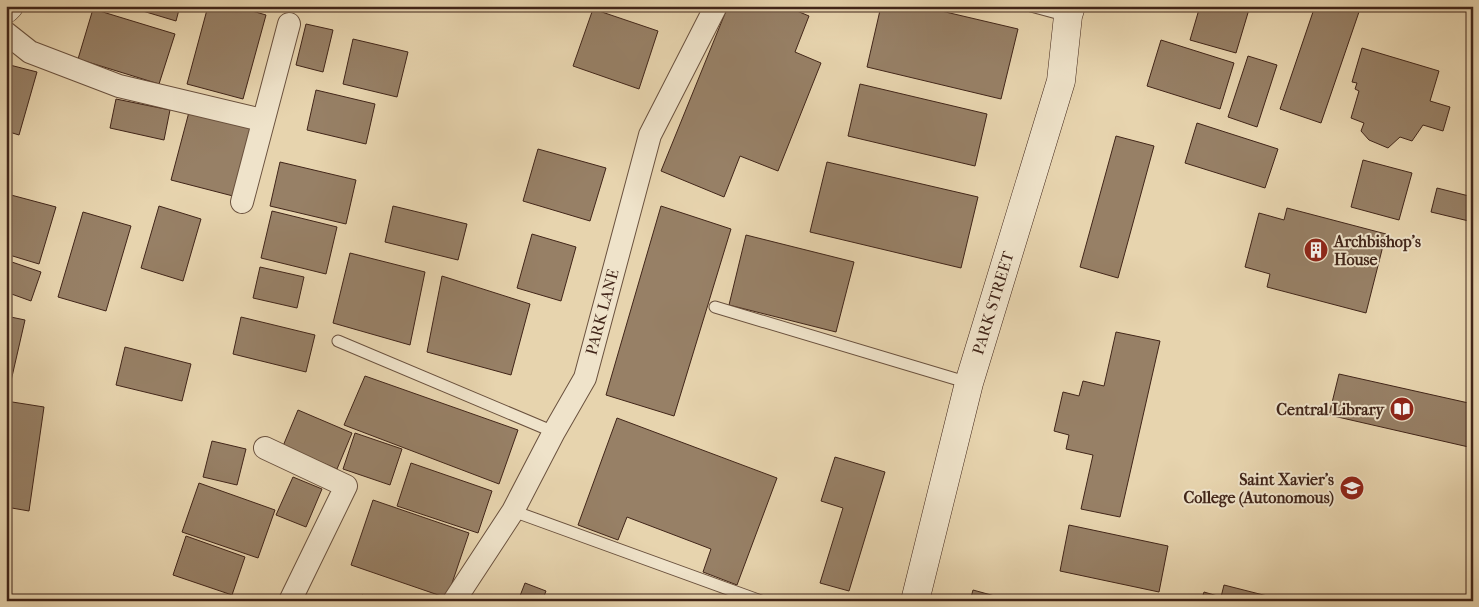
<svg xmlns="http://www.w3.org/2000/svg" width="1479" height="607" font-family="'IM FELL French Canon',serif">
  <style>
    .building { fill: #978066; stroke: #412519 }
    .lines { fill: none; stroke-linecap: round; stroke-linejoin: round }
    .lane-casing { stroke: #6a513e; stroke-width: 13 }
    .street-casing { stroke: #6a513e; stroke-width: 24 }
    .secondary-casing { stroke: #412519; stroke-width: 29 }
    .lane { stroke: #efe3ca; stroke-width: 11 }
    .street { stroke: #efe3ca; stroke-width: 22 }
    .secondary { stroke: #efe3ca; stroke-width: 28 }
    .tram { stroke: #412519; stroke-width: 1 }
    .labels { text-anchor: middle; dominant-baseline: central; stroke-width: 4; stroke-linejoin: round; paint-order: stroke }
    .poi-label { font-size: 16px; font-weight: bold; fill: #412519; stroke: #efe3ca; text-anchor: end }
    .street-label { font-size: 16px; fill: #412519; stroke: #efe3ca }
  </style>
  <rect width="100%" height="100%" fill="#e7d4ae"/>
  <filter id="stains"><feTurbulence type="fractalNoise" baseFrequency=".004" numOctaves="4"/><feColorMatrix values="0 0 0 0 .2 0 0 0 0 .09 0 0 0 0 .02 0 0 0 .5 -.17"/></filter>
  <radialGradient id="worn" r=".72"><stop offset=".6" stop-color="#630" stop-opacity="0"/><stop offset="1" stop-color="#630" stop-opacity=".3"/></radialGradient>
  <g class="building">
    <path d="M126,6H180L176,21Z"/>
    <path d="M208,6H235L266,15L243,99L187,84Z"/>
    <path d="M728,6H785L809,16L795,52L821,63L778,171L740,156L724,197L661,171Z"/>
    <path d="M881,6H920L1018,29L1001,99L867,67Z"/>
    <path d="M1200,6H1250L1236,53L1190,40Z"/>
    <path d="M1315,6H1361L1321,123L1280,109Z"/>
    <path d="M93,9L175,34L159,84L78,59Z"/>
    <path d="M593,9L658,31L639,89L573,66Z"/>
    <path d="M306,24L333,30L323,72L296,65Z"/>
    <path d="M353,39L408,52L397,97L343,84Z"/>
    <path d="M1161,40L1234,63L1220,109L1147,86Z"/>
    <path d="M1362,48L1439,71L1430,101L1450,107L1443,131L1423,125L1412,141L1400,137L1388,148L1369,140L1361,131L1364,123L1351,118L1359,91L1355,89L1357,83L1352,82Z"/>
    <path d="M1248,56L1277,65L1257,127L1228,117Z"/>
    <path d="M6,64L37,72L19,135L6,131Z"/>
    <path d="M860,84L987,114L975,166L848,136Z"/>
    <path d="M316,90L375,104L366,144L307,130Z"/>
    <path d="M116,99L170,110L164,140L110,128Z"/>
    <path d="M189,112L251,128L233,196L171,180Z"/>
    <path d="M1197,123L1278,149L1265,188L1185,163Z"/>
    <path d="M1116,136L1154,146L1118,278L1080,267Z"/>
    <path d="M538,149L606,168L590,221L523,201Z"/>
    <path d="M1363,160L1412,173L1399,220L1351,207Z"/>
    <path d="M280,162L356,180L346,224L270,206Z"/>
    <path d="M827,162L978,197L961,268L810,232Z"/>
    <path d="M1437,188L1473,197V222L1431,212Z"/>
    <path d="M11,195L56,207L39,264L6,254V211Z"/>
    <path d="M159,206L201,219L183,281L141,268Z"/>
    <path d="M393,206L467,224L458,260L385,242Z"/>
    <path d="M661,206L731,229L674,416L606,395Z"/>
    <path d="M1287,208L1386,234L1366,313L1267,287L1270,274L1245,267L1259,213L1284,220Z"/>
    <path d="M272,211L337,227L326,274L261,258Z"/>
    <path d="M83,212L131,226L106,311L58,297Z"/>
    <path d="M532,234L576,247L561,301L517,288Z"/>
    <path d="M746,235L854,262L836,332L729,305Z"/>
    <path d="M350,253L425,272L410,345L333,323Z"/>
    <path d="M6,260L41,272L31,301L6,292Z"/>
    <path d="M260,267L304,277L297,308L253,298Z"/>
    <path d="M442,276L530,304L511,375L427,352Z"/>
    <path d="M6,316L25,320L11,381L6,380Z"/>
    <path d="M241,317L315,335L306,372L233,354Z"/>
    <path d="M1116,332L1160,341L1120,517L1081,509L1093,455L1066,449L1069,435L1054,431L1063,392L1079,396L1083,381L1104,386Z"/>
    <path d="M125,347L191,364L182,401L116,385Z"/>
    <path d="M1339,374L1473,404V448L1329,415Z"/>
    <path d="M365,376L518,430L499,484L344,425Z"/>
    <path d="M6,401L44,407L29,511L6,507Z"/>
    <path d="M298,410L352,433L337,469L283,446Z"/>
    <path d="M617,418L777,478L737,585L703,572L711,549L627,517L618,540L578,525Z"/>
    <path d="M355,433L402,449L390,485L343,469Z"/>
    <path d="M212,441L246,449L237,485L203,477Z"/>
    <path d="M835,457L885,472L849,591L820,583L843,508L821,501Z"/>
    <path d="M411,463L492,491L478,533L397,506Z"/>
    <path d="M293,477L322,489L306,527L276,515Z"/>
    <path d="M199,483L275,510L258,558L182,532Z"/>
    <path d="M373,500L469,533L447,598L351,565Z"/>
    <path d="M1069,525L1168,546L1159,592L1060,571Z"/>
    <path d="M186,536L245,557L232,595L173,575Z"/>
    <path d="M525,583L546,591L542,601H518Z"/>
    <path d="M1224,585L1287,601H1201L1204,592L1221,597Z"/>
    <path d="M973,590L1013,601H970Z"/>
    <path d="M362,595L375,601H358Z"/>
  </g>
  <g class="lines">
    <defs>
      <g id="lane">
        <path d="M1031,6L1068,16"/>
        <path d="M715,307L969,383"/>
        <path d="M338,341L554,432"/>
        <path d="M513,511L761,601"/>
      </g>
      <g id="street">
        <path d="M6,33L30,52L119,86L262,120"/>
        <path d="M242,202L289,24"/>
        <path d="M265,448L346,486L290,601"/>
        <path d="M454,601L513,511L554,432L585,378L650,135L716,6"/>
      </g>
      <g id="secondary">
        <path d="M6,9L9,6"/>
        <path d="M915,601L969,383L1061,81L1068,16L1071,6"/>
      </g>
    </defs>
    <use href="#lane" class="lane-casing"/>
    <use href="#street" class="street-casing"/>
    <use href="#secondary" class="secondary-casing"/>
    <use href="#lane" class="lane"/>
    <use href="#street" class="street"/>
    <use href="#secondary" class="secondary"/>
    <path class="tram" d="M6,17L12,6"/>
  </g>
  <defs>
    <symbol id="building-disc" viewBox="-11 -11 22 22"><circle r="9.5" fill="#8f2418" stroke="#efe3ca"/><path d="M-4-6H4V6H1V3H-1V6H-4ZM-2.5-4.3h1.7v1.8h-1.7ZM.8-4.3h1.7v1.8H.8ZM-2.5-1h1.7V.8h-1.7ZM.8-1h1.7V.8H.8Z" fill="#fff"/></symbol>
    <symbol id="library-disc" viewBox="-11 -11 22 22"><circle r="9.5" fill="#8f2418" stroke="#efe3ca"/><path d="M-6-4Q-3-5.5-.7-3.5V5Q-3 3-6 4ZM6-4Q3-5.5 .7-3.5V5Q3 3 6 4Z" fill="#fff"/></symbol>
    <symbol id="university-disc" viewBox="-11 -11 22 22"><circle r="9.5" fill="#8f2418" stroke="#efe3ca"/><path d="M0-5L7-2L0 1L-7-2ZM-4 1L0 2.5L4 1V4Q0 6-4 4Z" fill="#fff"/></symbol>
  </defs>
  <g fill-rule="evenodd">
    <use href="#building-disc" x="1302" y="236" width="28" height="28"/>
    <use href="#library-disc" x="1388" y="395" width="28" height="28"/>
    <use href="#university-disc" x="1338" y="474" width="28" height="28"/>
  </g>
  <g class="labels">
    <g class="poi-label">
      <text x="1334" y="241" text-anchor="start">Archbishop's<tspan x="1334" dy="18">House</tspan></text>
      <text x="1384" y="409">Central Library</text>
      <text x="1334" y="479">Saint Xavier's<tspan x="1334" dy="18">College (Autonomous)</tspan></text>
    </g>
    <g class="street-label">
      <text transform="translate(993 303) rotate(-73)">PARK STREET</text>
      <text transform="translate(602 312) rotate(-75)">PARK LANE</text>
    </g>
  </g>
  <rect width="1479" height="607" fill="none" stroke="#e7d4ae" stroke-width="25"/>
  <rect x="8" y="8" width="1464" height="592" fill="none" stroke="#412519" stroke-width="2.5"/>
  <rect x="12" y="12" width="1454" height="582" fill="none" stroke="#412519"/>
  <rect width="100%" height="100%" filter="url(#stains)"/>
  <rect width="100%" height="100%" fill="url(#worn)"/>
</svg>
